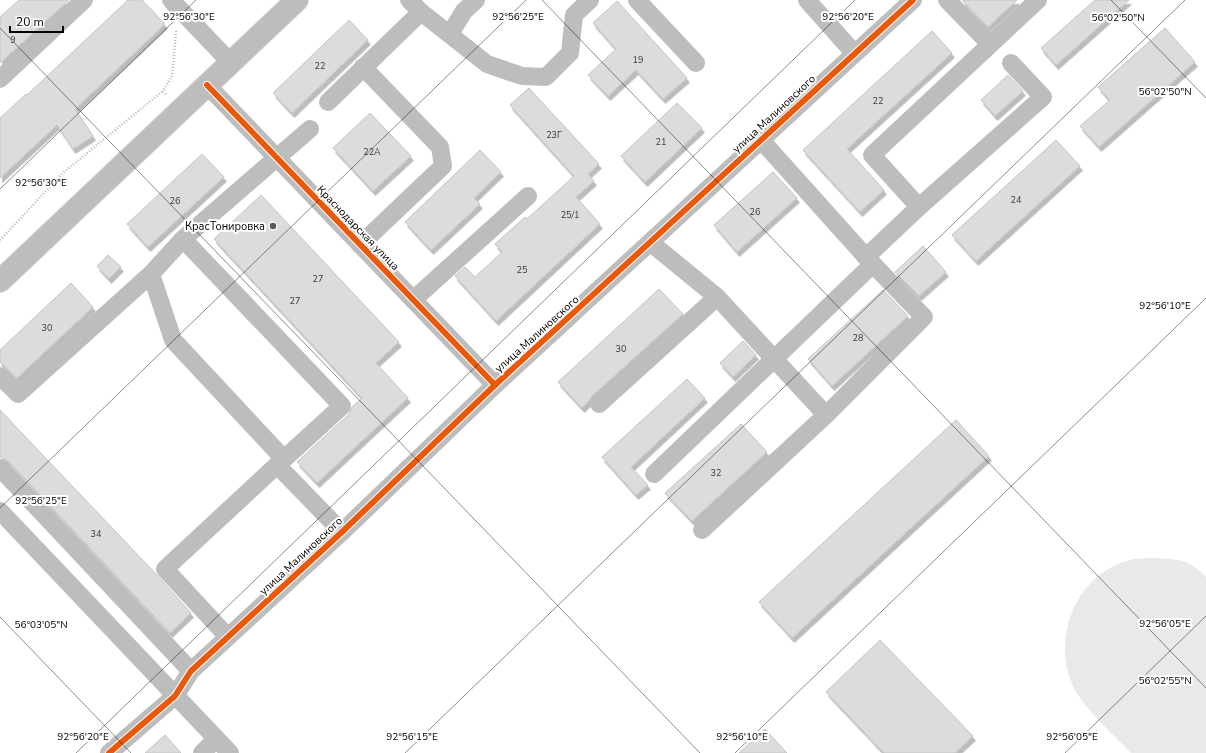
<svg xmlns="http://www.w3.org/2000/svg" width="1206" height="753" font-family="'Nunito Sans',sans-serif">
  <style>
    .green { fill: #e9e9e9 }
    .building { fill: #dcdcdc; stroke: #c4c4c4; filter: url(#shadow) }
    .lines { fill: none; stroke-linecap: round; stroke-linejoin: round }
    .major-casing { stroke: #dbdbdb; stroke-width: 24 }
    .path { stroke: #b8b8b8; stroke-width: 2.5; stroke-dasharray: 1 2; stroke-linecap: butt }
    .minor { stroke: #bdbdbd; stroke-width: 18 }
    .major { stroke: #bdbdbd; stroke-width: 22 }
    .cycleway-casing { stroke: #fff; stroke-width: 8 }
    .cycleway { stroke: #e8590c; stroke-width: 6 }
    .ticks { fill: none; stroke: #000; stroke-width: 1; stroke-opacity: 0.45 }
    .poi-dot { fill: #595959; stroke: #fff; stroke-width: 1.5 }
    .labels { text-anchor: middle; dominant-baseline: central; stroke-width: 4; stroke-linejoin: round; paint-order: stroke }
    .number-label { font-size: 9px; fill: #373737 }
    .street-label { font-size: 11px; fill: #000; stroke: #fff }
    .poi-label { font-size: 11px; fill: #000; stroke: #fff; text-anchor: end }
    .ticks-label { font-size: 10px; text-anchor: middle; fill: #000; stroke: #fff; stroke-width: 4; stroke-linejoin: round; paint-order: stroke }
  </style>
  <defs>
    <filter id="shadow"><feDropShadow dx="2.5" dy="4.5" stdDeviation="0" flood-color="#0004"/></filter>
  </defs>
  <rect width="100%" height="100%" fill="#fff"/>
  <path class="green" d="M1156,558C1179,559 1190,560 1206,577V753H1131C1114,735 1083,708 1073,686C1052,639 1074,580 1123,562C1133,558 1146,558 1156,558Z"/>
  <g class="building">
    <path d="M19,0H69L0,63V17Z"/>
    <path d="M128,0H142L165,24L75,109L93,136L73,149L57,125L0,178V118L26,94L27,95Z"/>
    <path d="M962,0H1017L988,27Z"/>
    <path d="M1095,0H1129L1056,65L1041,48Z"/>
    <path d="M617,1L687,78L663,99L636,70L608,96L588,75L616,49L593,23Z"/>
    <path d="M349,20L368,40L292,113L273,93Z"/>
    <path d="M1165,28L1195,62L1099,147L1080,126L1110,100L1098,87Z"/>
    <path d="M932,31L952,53L847,149L884,190L860,212L803,150Z"/>
    <path d="M1008,75L1023,91L995,116L981,100Z"/>
    <path d="M529,88L599,164L588,174L594,181L576,197L600,224L496,321L455,276L465,267L475,277L502,252L495,244L525,217L527,219L574,176L510,105Z"/>
    <path d="M677,103L702,128L645,182L621,156Z"/>
    <path d="M370,113L411,156L373,191L333,148Z"/>
    <path d="M1056,140L1080,166L976,261L952,235Z"/>
    <path d="M480,150L501,172L474,198L480,204L431,250L405,222Z"/>
    <path d="M202,154L224,177L148,247L127,224Z"/>
    <path d="M773,172L797,198L737,252L714,225Z"/>
    <path d="M261,195L399,342L376,363L408,398L317,483L297,462L349,414L352,407L362,398L214,239Z"/>
    <path d="M923,246L946,272L919,296L895,272Z"/>
    <path d="M108,255L121,267L109,279L97,266Z"/>
    <path d="M71,283L93,307L17,378L0,362V350Z"/>
    <path d="M659,289L683,314L592,396L589,401L582,408L558,382Z"/>
    <path d="M883,290L908,316L832,386L808,359Z"/>
    <path d="M743,341L756,355L733,377L720,363Z"/>
    <path d="M687,379L705,398L631,467L648,485L636,495L602,457Z"/>
    <path d="M0,410L156,574L191,613L170,633L8,461L0,457Z"/>
    <path d="M956,420L989,456L792,638L759,602Z"/>
    <path d="M741,424L767,452L692,521L665,493Z"/>
    <path d="M880,640L973,736L955,753H884L826,692Z"/>
    <path d="M765,729L787,753H739Z"/>
    <path d="M165,735L181,753H145Z"/>
  </g>
  <g class="lines">
    <defs>
      <path id="major" d="M0,281L297,0"/>
    </defs>
    <use href="#major" class="major-casing"/>
    <g class="path">
      <path d="M166,94L163,91L172,76L176,31"/>
      <path d="M0,240L64,172L163,91"/>
    </g>
    <g class="minor">
      <path d="M171,0L231,63"/>
      <path d="M409,0L421,12L487,64L522,76L546,77L570,53L574,15L590,0"/>
      <path d="M637,0L696,63"/>
      <path d="M807,0L854,53"/>
      <path d="M947,0L990,44"/>
      <path d="M450,34L464,11L476,0"/>
      <path d="M0,79L84,0"/>
      <path d="M207,85L495,385"/>
      <path d="M328,102L421,12"/>
      <path d="M761,140L866,257L924,317L826,415"/>
      <path d="M919,207L872,155L1038,0"/>
      <path d="M183,239L310,129"/>
      <path d="M651,243L717,297L826,415L702,530"/>
      <path d="M360,245L443,166L440,147L363,67"/>
      <path d="M866,257L919,207L1043,97L1011,63"/>
      <path d="M413,300L528,196"/>
      <path d="M0,376L18,394L151,274"/>
      <path d="M599,404L717,297"/>
      <path d="M284,459L173,340L151,274L183,239L342,406L284,459L277,465L342,532"/>
      <path d="M0,468L191,671"/>
      <path d="M654,474L873,264"/>
      <path d="M0,511L230,753"/>
      <path d="M228,637L165,569L277,465"/>
      <path d="M109,753L175,696L191,671L342,532L495,385L913,0"/>
      <path d="M202,753L216,739"/>
    </g>
    <use href="#major" class="major"/>
    <defs>
      <g id="cycleway">
        <path d="M207,85L495,385"/>
        <path d="M109,753L175,696L191,671L342,532L495,385L913,0"/>
      </g>
    </defs>
    <use href="#cycleway" class="cycleway-casing"/>
    <use href="#cycleway" class="cycleway"/>
  </g>
  <path class="ticks" d="M542,0L1206,688M1111,0L1206,98M0,28L700,753M0,189L196,0M0,508L526,0M0,617L131,753M76,753L855,0M405,753L1185,0M735,753L1206,298M1065,753L1206,616"/>
  <circle class="poi-dot" cx="273" cy="226" r="4"/>
  <g class="labels">
    <g class="number-label">
      <text x="13" y="40">9</text>
      <text x="638" y="60">19</text>
      <text x="320" y="66">22</text>
      <text x="878" y="101">22</text>
      <text x="554" y="135">23Г</text>
      <text x="661" y="142">21</text>
      <text x="372" y="152">22А</text>
      <text x="1016" y="200">24</text>
      <text x="175" y="201">26</text>
      <text x="755" y="212">26</text>
      <text x="570" y="215">25/1</text>
      <text x="522" y="270">25</text>
      <text x="318" y="279">27</text>
      <text x="295" y="301">27</text>
      <text x="47" y="328">30</text>
      <text x="858" y="338">28</text>
      <text x="621" y="349">30</text>
      <text x="716" y="473">32</text>
      <text x="96" y="534">34</text>
    </g>
    <g class="street-label">
      <text transform="translate(774 114) rotate(-43)">улица Малиновского</text>
      <text transform="translate(358 228) rotate(46)">Краснодарская улица</text>
      <text transform="translate(537 334) rotate(-42)">улица Малиновского</text>
      <text transform="translate(301 556) rotate(-43)">улица Малиновского</text>
    </g>
    <g class="poi-label">
      <text x="265" y="226">КрасТонировка</text>
    </g>
  </g>
  <g class="ticks-label">
    <text x="189" y="20">92°56'30"E</text>
    <text x="518" y="20">92°56'25"E</text>
    <text x="848" y="20">92°56'20"E</text>
    <text x="1118" y="21">56°02'50"N</text>
    <text x="1165" y="95">56°02'50"N</text>
    <text x="41" y="186">92°56'30"E</text>
    <text x="1165" y="309">92°56'10"E</text>
    <text x="41" y="504">92°56'25"E</text>
    <text x="1165" y="627">92°56'05"E</text>
    <text x="41" y="628">56°03'05"N</text>
    <text x="1165" y="684">56°02'55"N</text>
    <text x="83" y="740">92°56'20"E</text>
    <text x="412" y="740">92°56'15"E</text>
    <text x="742" y="740">92°56'10"E</text>
    <text x="1072" y="740">92°56'05"E</text>
  </g>
  <path d="M10 26v6h53v-6" fill="none" stroke="#000000" stroke-width="2"/>
  <text x="16" y="26" font-size="12" fill="#000000" stroke="#ffffff" stroke-width="3" paint-order="stroke">20 m</text>
</svg>
